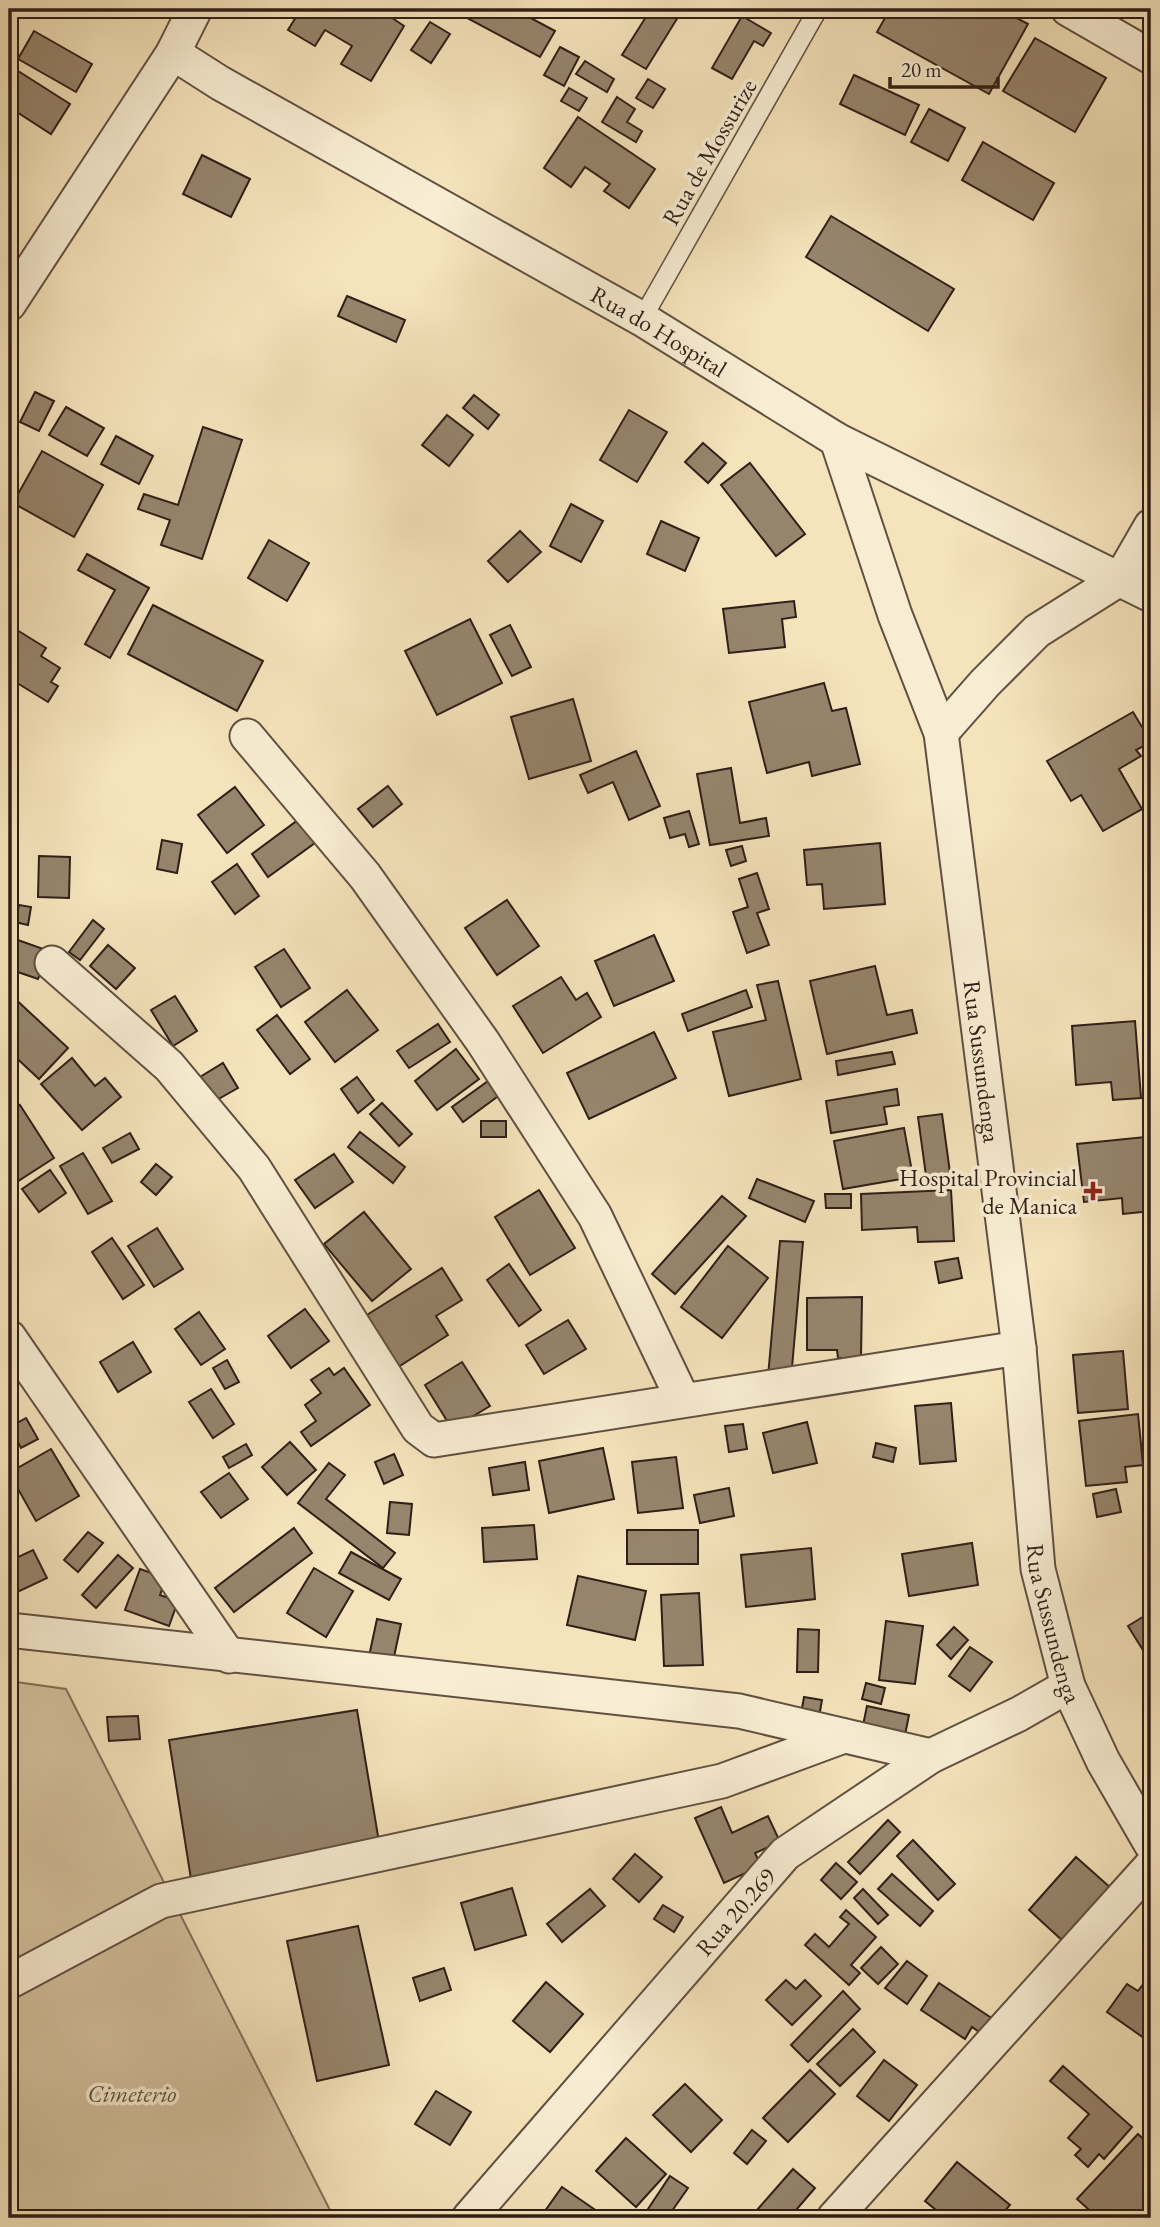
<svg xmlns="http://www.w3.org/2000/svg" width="1160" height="2227" font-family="'EB Garamond',serif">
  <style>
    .green { fill: #d4c29f; stroke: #82705c; stroke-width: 2 }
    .building { fill: #96856d; stroke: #301f18; stroke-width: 2 }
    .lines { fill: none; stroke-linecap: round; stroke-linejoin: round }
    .lane-casing { stroke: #615041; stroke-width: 21 }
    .street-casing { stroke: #615041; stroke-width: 37 }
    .lane { stroke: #f8edd3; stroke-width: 18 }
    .street { stroke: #f8edd3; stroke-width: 33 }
    .poi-dot { fill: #8f2418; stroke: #f8edd3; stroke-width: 2.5 }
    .labels { text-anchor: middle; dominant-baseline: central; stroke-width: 7; stroke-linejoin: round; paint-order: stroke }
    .street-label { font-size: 24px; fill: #301f18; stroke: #f8edd3 }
    .poi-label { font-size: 24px; fill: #301f18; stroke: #f8edd3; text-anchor: end }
    .park-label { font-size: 24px; font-style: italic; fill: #615040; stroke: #f8edd3 }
  </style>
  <rect width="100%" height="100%" fill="#f5e3bb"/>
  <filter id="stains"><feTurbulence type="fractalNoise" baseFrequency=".00286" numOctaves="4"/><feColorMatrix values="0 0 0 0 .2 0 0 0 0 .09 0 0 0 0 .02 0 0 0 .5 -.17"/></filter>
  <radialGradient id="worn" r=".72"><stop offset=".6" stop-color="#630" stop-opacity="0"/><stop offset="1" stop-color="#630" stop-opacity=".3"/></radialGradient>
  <path class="green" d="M9,1681L66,1689L334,2218H9Z"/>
  <g class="building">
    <path d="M301,9H379L404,26L371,81L341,64L352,46L325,30L315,46L288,30Z"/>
    <path d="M456,9H514L555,31L540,57L454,11Z"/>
    <path d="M651,9H683L646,69L622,55Z"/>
    <path d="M890,9H1000L1028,24L989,94L877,32Z"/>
    <path d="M742,16L771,33L763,46L754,41L732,79L712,68Z"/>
    <path d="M430,22L450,34L431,63L411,50Z"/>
    <path d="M34,31L92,64L76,92L18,59Z"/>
    <path d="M1035,38L1106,78L1075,132L1003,91Z"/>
    <path d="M560,47L579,57L564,86L544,75Z"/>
    <path d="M585,61L614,79L607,92L576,74Z"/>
    <path d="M15,69L70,104L51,134L9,107V78Z"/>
    <path d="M854,75L919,105L905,135L840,104Z"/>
    <path d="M648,79L665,89L653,108L636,98Z"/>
    <path d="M569,88L587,98L579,111L561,101Z"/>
    <path d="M617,97L635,109L627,122L642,131L636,142L602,122Z"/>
    <path d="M929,109L965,128L948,161L911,142Z"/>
    <path d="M578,117L655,169L629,208L604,191L610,184L585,167L571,187L544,168Z"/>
    <path d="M983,142L1054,183L1033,220L962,180Z"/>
    <path d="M202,155L250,179L231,217L183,194Z"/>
    <path d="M831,216L954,289L928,331L806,257Z"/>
    <path d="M347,296L405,320L396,342L338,316Z"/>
    <path d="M35,392L54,401L39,431L20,422Z"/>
    <path d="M474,395L499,415L488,429L463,408Z"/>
    <path d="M66,407L104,428L87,456L49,435Z"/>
    <path d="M629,410L667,432L637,482L600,460Z"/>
    <path d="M447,415L473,435L449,466L422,445Z"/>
    <path d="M203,427L242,440L202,559L161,545L170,520L138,509L144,494L178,505Z"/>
    <path d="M116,436L153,456L139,484L101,464Z"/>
    <path d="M703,443L726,463L708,483L685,462Z"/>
    <path d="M42,451L103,485L74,537L13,503Z"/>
    <path d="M750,463L805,534L776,556L721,485Z"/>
    <path d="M571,504L603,521L581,562L550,546Z"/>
    <path d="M661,521L699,538L685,571L647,554Z"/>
    <path d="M520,531L541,552L508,582L488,561Z"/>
    <path d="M269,540L309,563L287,601L248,578Z"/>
    <path d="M87,554L149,588L110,658L85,644L115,590L78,570Z"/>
    <path d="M794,601L796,617L782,619L785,647L729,653L723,609Z"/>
    <path d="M153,605L263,661L237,711L128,654Z"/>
    <path d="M470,619L502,683L437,715L405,651Z"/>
    <path d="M510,625L531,667L512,676L490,635Z"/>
    <path d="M17,630L46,648L41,656L60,668L51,682L58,686L48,702L9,678V644Z"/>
    <path d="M824,683L832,711L846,708L860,764L812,776L809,762L767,773L749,702Z"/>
    <path d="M573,699L591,761L529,779L511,717Z"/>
    <path d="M1133,712L1151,742L1136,750L1141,756L1119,769L1142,809L1103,831L1081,795L1071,801L1047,761Z"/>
    <path d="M636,751L660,806L629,820L613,782L588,793L580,775Z"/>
    <path d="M731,768L740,823L766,818L769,836L710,845L697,774Z"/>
    <path d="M388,786L402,804L373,827L358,809Z"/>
    <path d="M235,787L264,825L227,853L198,815Z"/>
    <path d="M9,788L16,791L9,810Z"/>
    <path d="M689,811L699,844L689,847L685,834L670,838L664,818Z"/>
    <path d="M302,817L319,840L268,877L252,854Z"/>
    <path d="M162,840L182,844L177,873L157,869Z"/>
    <path d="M880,843L885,904L824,909L822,884L807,885L804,850Z"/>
    <path d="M742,846L746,861L731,866L726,850Z"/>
    <path d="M39,856L70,857L69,898L38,897Z"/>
    <path d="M237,864L259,896L235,914L212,882Z"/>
    <path d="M757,873L769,909L757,913L769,945L747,953L733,912L748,907L739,879Z"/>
    <path d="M507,900L539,946L497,975L465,928Z"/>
    <path d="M19,905L31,907L28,925L15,922Z"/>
    <path d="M93,920L104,929L80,960L69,952Z"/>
    <path d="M654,935L674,981L614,1006L595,961Z"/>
    <path d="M15,939L49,951L38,979L9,969Z"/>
    <path d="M108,945L135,968L116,989L90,966Z"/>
    <path d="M284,949L310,988L281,1007L255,967Z"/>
    <path d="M875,966L887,1015L912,1010L917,1033L827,1054L810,981Z"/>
    <path d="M561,977L576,1000L587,993L601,1017L543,1053L513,1006Z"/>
    <path d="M778,981L801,1079L729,1096L713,1032L766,1020L757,985Z"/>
    <path d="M347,990L378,1030L335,1062L305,1022Z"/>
    <path d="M746,990L752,1007L688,1031L682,1014Z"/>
    <path d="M11,995L68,1048L39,1079L9,1051Z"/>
    <path d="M175,996L197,1031L173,1046L151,1010Z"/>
    <path d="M277,1015L310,1059L290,1074L257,1030Z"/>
    <path d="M1135,1021L1141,1098L1113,1100L1111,1082L1076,1085L1072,1026Z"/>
    <path d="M438,1024L450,1042L409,1068L397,1051Z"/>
    <path d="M654,1032L676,1078L589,1119L567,1073Z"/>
    <path d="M456,1049L479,1079L437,1110L415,1081Z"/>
    <path d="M892,1052L895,1064L838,1075L836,1061Z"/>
    <path d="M72,1058L95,1086L105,1078L121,1097L82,1130L41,1084Z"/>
    <path d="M223,1063L238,1088L215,1101L200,1077Z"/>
    <path d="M357,1077L374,1100L358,1113L341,1089Z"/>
    <path d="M491,1079L501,1094L463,1122L452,1107Z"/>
    <path d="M897,1089L899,1105L884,1107L887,1124L831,1133L826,1101Z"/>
    <path d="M382,1103L412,1134L399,1146L370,1114Z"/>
    <path d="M20,1105L54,1158L12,1185L9,1180V1112Z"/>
    <path d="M942,1114L951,1180L927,1183L918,1117Z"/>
    <rect x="481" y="1121" width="25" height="16"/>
    <path d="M904,1128L913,1177L843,1189L834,1141Z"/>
    <path d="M360,1132L405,1167L393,1183L348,1147Z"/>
    <path d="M130,1133L139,1149L112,1163L103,1148Z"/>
    <path d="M1145,1137L1151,1211L1123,1214L1122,1198L1084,1202L1077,1144Z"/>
    <path d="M83,1153L112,1201L88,1214L60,1166Z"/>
    <path d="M334,1154L353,1182L315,1208L295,1180Z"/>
    <path d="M156,1164L172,1177L156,1195L141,1182Z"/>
    <path d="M50,1170L66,1193L39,1212L22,1189Z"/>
    <path d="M757,1179L814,1201L805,1222L749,1198Z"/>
    <path d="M539,1190L575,1248L530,1275L495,1217Z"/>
    <path d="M951,1190L954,1241L918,1242L917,1227L862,1230L861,1194Z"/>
    <path d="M825,1194H851V1208H826Z"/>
    <path d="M722,1196L746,1216L675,1294L652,1274Z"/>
    <path d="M364,1212L411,1269L372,1301L324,1244Z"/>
    <path d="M157,1228L183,1269L154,1287L128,1246Z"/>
    <path d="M112,1238L144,1285L123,1299L92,1252Z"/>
    <path d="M780,1241L803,1242L791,1379L768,1377Z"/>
    <path d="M728,1246L768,1278L722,1338L681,1307Z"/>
    <path d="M958,1258L962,1278L939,1283L935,1262Z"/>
    <path d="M509,1264L541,1310L519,1326L487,1280Z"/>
    <path d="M442,1268L462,1300L436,1316L448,1335L395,1369L362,1318Z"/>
    <path d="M862,1297L861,1358H838L837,1350H807V1298Z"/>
    <path d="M305,1309L329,1341L291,1368L268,1336Z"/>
    <path d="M199,1312L225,1349L201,1365L175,1329Z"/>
    <path d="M568,1320L586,1349L544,1374L526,1345Z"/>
    <path d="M133,1342L151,1372L118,1392L100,1362Z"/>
    <path d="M1123,1351L1128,1409L1078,1413L1073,1355Z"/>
    <path d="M227,1360L239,1382L225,1389L213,1368Z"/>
    <path d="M462,1362L490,1406L452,1429L425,1385Z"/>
    <path d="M329,1368L334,1375L344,1368L370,1405L311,1446L301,1432L316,1421L305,1405L321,1393L311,1380Z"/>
    <path d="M211,1389L234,1424L213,1438L189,1402Z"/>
    <path d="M951,1403L956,1461L920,1464L915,1406Z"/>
    <path d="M1138,1414L1143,1465L1125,1467L1127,1482L1086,1486L1079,1421Z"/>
    <path d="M26,1418L38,1439L21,1448L10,1427Z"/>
    <path d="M807,1422L817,1463L773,1473L763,1433Z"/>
    <path d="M743,1424L747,1449L729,1452L725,1426Z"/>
    <path d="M290,1442L316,1470L287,1495L262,1467Z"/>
    <path d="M876,1443L896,1448L893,1462L873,1457Z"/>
    <path d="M246,1444L252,1455L229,1468L223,1457Z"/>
    <path d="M603,1448L614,1499L549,1513L539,1461Z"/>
    <path d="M51,1449L79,1496L36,1521L9,1473Z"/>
    <path d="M394,1454L403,1475L384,1484L375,1462Z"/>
    <path d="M676,1457L683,1508L638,1513L632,1462Z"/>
    <path d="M525,1462L529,1490L493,1495L489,1468Z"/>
    <path d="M329,1463L345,1475L326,1499L395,1553L383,1568L298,1503Z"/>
    <path d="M229,1473L248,1499L221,1518L201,1492Z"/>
    <path d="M729,1488L734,1516L700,1523L694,1495Z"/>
    <path d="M1116,1489L1121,1512L1097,1517L1093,1494Z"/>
    <path d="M390,1502L412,1504L409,1535L387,1533Z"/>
    <path d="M534,1525L537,1559L484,1562L482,1528Z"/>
    <path d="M294,1528L312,1553L234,1612L215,1588Z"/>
    <rect x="627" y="1530" width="71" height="34"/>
    <path d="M88,1532L103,1543L78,1572L64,1560Z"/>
    <path d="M972,1543L978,1585L909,1596L902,1554Z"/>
    <path d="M811,1548L815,1599L746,1607L741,1555Z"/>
    <path d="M33,1550L47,1578L9,1596V1553L12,1560Z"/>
    <path d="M351,1552L401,1579L389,1600L339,1573Z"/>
    <path d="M118,1555L133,1568L96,1608L82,1595Z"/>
    <path d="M314,1568L353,1591L326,1637L287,1613Z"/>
    <path d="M140,1569L166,1578L160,1595L178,1601L169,1626L125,1610Z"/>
    <path d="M578,1576L646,1591L635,1640L567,1625Z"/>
    <path d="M699,1593L703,1665L664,1666L661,1595Z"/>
    <path d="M1151,1612V1663L1128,1626Z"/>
    <path d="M377,1619L401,1624L392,1666L368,1661Z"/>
    <path d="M886,1621L923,1626L915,1684L879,1680Z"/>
    <path d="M954,1627L968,1640L951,1659L937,1645Z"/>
    <path d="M798,1629L819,1630L818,1672H797Z"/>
    <path d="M970,1647L992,1662L970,1691L949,1676Z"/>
    <path d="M866,1683L885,1688L881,1704L862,1699Z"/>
    <path d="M804,1697L822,1700L819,1717L801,1714Z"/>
    <path d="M867,1706L909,1715L903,1745L861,1735Z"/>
    <path d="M357,1710L380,1848L191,1879L169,1740Z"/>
    <path d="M138,1716L140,1739L109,1741L107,1717Z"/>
    <path d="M721,1807L732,1833L768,1816L780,1842L755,1853L761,1866L724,1883L695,1818Z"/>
    <path d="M888,1820L900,1832L860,1874L848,1862Z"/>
    <path d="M913,1840L955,1884L938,1900L897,1856Z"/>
    <path d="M635,1854L662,1877L639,1902L613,1879Z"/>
    <path d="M1076,1857L1112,1889L1064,1942L1029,1910Z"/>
    <path d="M836,1863L857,1882L841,1899L821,1880Z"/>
    <path d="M892,1874L933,1911L920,1926L878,1889Z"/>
    <path d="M512,1888L526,1935L475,1950L461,1903Z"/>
    <path d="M590,1889L605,1906L562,1942L547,1924Z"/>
    <path d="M863,1889L888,1915L878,1924L854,1898Z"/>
    <path d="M663,1905L683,1917L674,1932L654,1919Z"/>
    <path d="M846,1910L876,1937L851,1965L860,1973L849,1985L805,1945L815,1934L829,1947L849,1924L840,1917Z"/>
    <path d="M358,1926L389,2065L317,2081L287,1941Z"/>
    <path d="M881,1947L898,1964L878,1984L861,1968Z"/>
    <path d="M907,1961L927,1976L907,2004L885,1988Z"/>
    <path d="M444,1968L451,1990L420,2001L413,1978Z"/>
    <path d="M1150,1975L1151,1976V2043L1107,2012L1127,1984L1138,1991Z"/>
    <path d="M786,1980L796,1989L805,1980L821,1996L792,2025L766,2000Z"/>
    <path d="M546,1982L583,2014L550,2052L513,2021Z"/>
    <path d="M939,1983L999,2023L989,2039L972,2027L965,2039L921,2010Z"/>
    <path d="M843,1991L860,2009L808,2062L791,2045Z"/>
    <path d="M853,2029L875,2052L840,2086L817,2064Z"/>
    <path d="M884,2060L917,2085L889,2121L857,2096Z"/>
    <path d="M1063,2066L1132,2127L1104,2159L1099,2154L1088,2167L1075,2155L1081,2149L1068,2138L1089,2114L1050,2081Z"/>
    <path d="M810,2070L835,2094L788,2142L763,2118Z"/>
    <path d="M685,2084L722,2120L691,2152L653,2115Z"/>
    <path d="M436,2091L471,2112L450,2145L415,2124Z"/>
    <path d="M752,2130L766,2141L747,2164L734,2153Z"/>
    <path d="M1138,2134L1151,2146V2218H1098L1077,2199Z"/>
    <path d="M626,2138L666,2174L636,2207L596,2171Z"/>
    <path d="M957,2162L1010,2205L999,2218H946L925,2201Z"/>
    <path d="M793,2169L815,2188L796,2210L805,2218H766L757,2210Z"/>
    <path d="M670,2176L688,2188L667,2218H642Z"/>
    <path d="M562,2187L607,2218H540Z"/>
  </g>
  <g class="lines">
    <defs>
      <path id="lane" d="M642,319L818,9"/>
      <g id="street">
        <path d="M1068,9L1151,57"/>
        <path id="s1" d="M173,53L220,83L642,319L837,440L1151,595"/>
        <path d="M9,304L173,53L195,9"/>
        <path id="s2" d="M837,440L895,615L941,733L1019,1348L1038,1569L1068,1686L1103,1761L1151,1844"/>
        <path d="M941,733L985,683L1037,631L1121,578L1151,526"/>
        <path d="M247,736L365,876L483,1042L595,1216L683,1400"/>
        <path d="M52,963L169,1066L254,1168L418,1428L434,1440L1019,1348"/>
        <path d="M9,1337L229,1656"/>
        <path d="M9,1630L739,1711L931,1756"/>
        <path d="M9,1982L161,1901L722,1781L844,1736"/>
        <path id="s3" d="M469,2218L785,1854L931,1756L1019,1714L1068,1686"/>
        <path d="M834,2218L1151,1866"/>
      </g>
    </defs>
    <use href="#lane" class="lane-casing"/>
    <use href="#street" class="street-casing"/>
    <use href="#lane" class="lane"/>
    <use href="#street" class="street"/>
  </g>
  <path class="poi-dot" d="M1089.5 1180.5h7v7h7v7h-7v7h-7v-7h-7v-7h7z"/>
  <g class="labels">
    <g class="street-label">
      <text transform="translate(709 152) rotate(-60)">Rua de Mossurize</text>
      <text stroke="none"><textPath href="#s1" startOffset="560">Rua do Hospital</textPath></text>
      <text stroke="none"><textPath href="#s2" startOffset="642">Rua Sussundenga</textPath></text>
      <text stroke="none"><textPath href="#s2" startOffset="1209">Rua Sussundenga</textPath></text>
      <text stroke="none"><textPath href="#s3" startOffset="406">Rua 20.269</textPath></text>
    </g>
    <g class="poi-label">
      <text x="1077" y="1177">Hospital Provincial<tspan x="1077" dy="28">de Manica</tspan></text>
    </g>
    <g class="park-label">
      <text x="132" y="2093">Cimeterio</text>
    </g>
  </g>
  <rect width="1160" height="2227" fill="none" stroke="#f5e3bb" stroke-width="35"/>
  <rect x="10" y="10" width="1139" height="2206" fill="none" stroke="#301f18" stroke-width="3.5"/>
  <rect x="18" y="18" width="1125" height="2192" fill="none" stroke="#301f18" stroke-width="2"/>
  <path d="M890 77v10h108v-10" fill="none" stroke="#301f18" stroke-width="3.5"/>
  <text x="901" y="77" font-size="21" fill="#301f18" stroke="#f8edd3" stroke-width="5" paint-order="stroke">20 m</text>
  <rect width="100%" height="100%" filter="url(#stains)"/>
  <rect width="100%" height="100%" fill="url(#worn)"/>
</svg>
